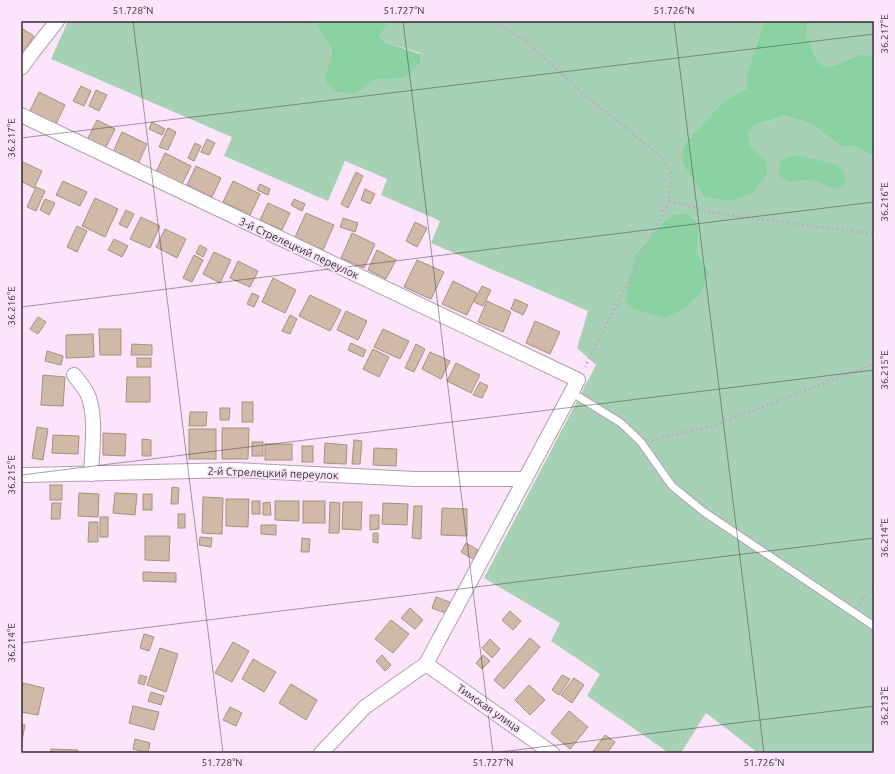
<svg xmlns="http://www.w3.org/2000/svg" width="895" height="774" font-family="Ubuntu,sans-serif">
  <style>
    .green { fill: #a7d1b4; fill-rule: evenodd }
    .forest { fill: #8ad2a2 }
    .building { fill: #d0b9a6; stroke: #a6907e }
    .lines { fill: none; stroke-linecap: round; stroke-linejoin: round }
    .lane-casing { stroke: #b29db1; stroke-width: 9 }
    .street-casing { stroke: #b29db1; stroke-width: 16 }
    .path { stroke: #bfacbd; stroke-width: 2.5; stroke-dasharray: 2 3; stroke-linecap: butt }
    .lane { stroke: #fff; stroke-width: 7 }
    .street { stroke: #fff; stroke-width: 14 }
    .ticks { fill: none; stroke: #352d35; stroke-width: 1; stroke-opacity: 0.45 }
    .labels { text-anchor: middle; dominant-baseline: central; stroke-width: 3.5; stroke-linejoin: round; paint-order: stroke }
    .street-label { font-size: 11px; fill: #352d35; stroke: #fce5fa }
    .neatline { fill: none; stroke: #352d35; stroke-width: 1.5 }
    .ticks-label { font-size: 10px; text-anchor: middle; fill: #352d35 }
  </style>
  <rect width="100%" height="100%" fill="#fce5fa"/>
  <g class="green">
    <path d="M68,21H350L344,41L420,62V53L384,42L379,35L391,23L392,21H764L747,74V88L724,101L687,140L766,163L751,146L748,134L755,125L784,116L810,123L842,147L855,146L874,157V753H758L706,713L681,753H669L587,696L600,674L551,641L560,623L484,578L596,365L577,348L588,311L431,243L440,221L381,195L387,179L345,161L328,201L224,156L232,137L51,59ZM674,214L699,232L697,253L709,271L635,255L663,222Z"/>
    <path d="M807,21H874V57L860,54L836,65L824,66L816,58L807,35Z"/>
  </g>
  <g class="forest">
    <path d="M311,21H392L391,23L379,35L384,42L420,54V62L409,75L401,78L375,79L353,94L336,91L328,85L325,77L333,51L316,24Z"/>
    <path d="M764,21H807V35L816,58L824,66L836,65L860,54L874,57V157L855,146L842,147L810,123L784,116L755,125L748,134L751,146L767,163V174L753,193L730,201L705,197L683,164L682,152L687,140L724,101L747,88V74Z"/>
    <path d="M797,155L834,164L844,171L846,183L835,189L811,179L788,182L778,174L780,161Z"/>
    <path d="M674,214H686L695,221L699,232L697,253L709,271L701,293L684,308L665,318L633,309L625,301L635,255L663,222Z"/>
  </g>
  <g class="building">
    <path d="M23,29L34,36L21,55V32Z"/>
    <path d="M81,86L91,91L84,106L73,101Z"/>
    <path d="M96,90L107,95L99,111L89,106Z"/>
    <path d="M39,92L65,105L55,126L29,113Z"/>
    <path d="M97,120L115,129L105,149L87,140Z"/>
    <path d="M152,122L165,129L162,135L149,129Z"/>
    <path d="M168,128L176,132L168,150L159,147Z"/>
    <path d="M122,132L147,144L138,164L113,152Z"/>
    <path d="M207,139L215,143L209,155L201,152Z"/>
    <path d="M195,143L201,146L194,161L188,158Z"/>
    <path d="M165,153L191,166L182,184L156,172Z"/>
    <path d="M21,161L42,171L34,188L21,181Z"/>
    <path d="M196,166L221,178L212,197L187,185Z"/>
    <path d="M356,172L363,176L348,208L341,204Z"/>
    <path d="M63,181L87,192L80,206L56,195Z"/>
    <path d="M233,181L260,194L250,215L223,202Z"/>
    <path d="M260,184L270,189L268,195L257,190Z"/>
    <path d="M36,187L45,191L36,211L27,207Z"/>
    <path d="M365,189L375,194L370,204L361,200Z"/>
    <path d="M95,198L118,209L105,237L82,226Z"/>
    <path d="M45,199L55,203L49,215L40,210Z"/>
    <path d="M294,199L305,204L302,211L291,205Z"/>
    <path d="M268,203L290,213L282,230L260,220Z"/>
    <path d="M126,210L134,214L127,228L119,224Z"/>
    <path d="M306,213L334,225L323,250L295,237Z"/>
    <path d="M141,217L160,226L150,248L130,239Z"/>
    <path d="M343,218L358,223L355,232L340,227Z"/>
    <path d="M415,222L427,228L417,247L406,241Z"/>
    <path d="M77,226L87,231L77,252L67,247Z"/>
    <path d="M165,229L186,239L177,258L156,247Z"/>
    <path d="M352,233L375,244L364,268L341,258Z"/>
    <path d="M114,239L128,246L122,257L108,250Z"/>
    <path d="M200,245L207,249L203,257L196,253Z"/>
    <path d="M377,250L396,260L386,279L368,270Z"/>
    <path d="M214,252L231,260L220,283L203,274Z"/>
    <path d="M194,255L203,260L192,282L183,278Z"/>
    <path d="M417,260L444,272L431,299L404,287Z"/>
    <path d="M238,261L258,271L250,287L230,278Z"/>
    <path d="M273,278L296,290L285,313L262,302Z"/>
    <path d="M453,281L477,293L467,315L442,304Z"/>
    <path d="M482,286L491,290L483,306L474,302Z"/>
    <path d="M252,293L259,296L254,307L247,304Z"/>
    <path d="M310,295L341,310L330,331L299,316Z"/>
    <path d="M515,299L528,305L523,315L511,309Z"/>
    <path d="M487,301L511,312L503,332L478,322Z"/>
    <path d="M346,311L367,321L358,340L337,330Z"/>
    <path d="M290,315L297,319L290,334L282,331Z"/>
    <path d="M38,317L46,322L38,334L30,329Z"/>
    <path d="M535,321L560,332L550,354L526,343Z"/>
    <path d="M99,329H121V355H100Z"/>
    <path d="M383,329L409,341L400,359L374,347Z"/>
    <path d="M93,334L94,357L66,358V335Z"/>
    <path d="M351,343L366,350L363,357L348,350Z"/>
    <path d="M132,344L152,345V355H131Z"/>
    <path d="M416,344L425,349L414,372L405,368Z"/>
    <path d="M373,349L389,357L379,377L363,369Z"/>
    <path d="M47,351L63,356L61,365L45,361Z"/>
    <path d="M430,352L450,361L441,379L422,369Z"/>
    <rect x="137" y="358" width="14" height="9"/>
    <path d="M456,363L480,375L471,393L447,381Z"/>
    <path d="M43,375L65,377L63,406L41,405Z"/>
    <path d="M127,377H150V402H126Z"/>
    <path d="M480,382L488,386L482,398L473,395Z"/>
    <rect x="242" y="402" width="11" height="20"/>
    <path d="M220,408H230L229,420H220Z"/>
    <path d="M190,412H207L206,426H189Z"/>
    <path d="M37,427L48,429L43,460L32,458Z"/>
    <path d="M222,428H249L248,459H222Z"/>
    <rect x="189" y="429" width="27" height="30"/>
    <path d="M103,433L126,434L125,456L103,455Z"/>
    <path d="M53,435L79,436L78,454L52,453Z"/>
    <path d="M142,439L151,440V456H142Z"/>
    <path d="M354,440L362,441L360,464H352Z"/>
    <rect x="252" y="442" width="11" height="14"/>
    <path d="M325,443L347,445L346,464L324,463Z"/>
    <rect x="265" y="444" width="27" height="16"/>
    <rect x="302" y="446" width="11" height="16"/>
    <path d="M374,448L397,449L396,466L373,465Z"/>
    <rect x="50" y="485" width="12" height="15"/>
    <path d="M172,487L179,488L178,504H171Z"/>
    <path d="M79,493L99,494L98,517L78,516Z"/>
    <path d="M115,493L137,494L135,515L113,513Z"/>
    <rect x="143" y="494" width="9" height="16"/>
    <path d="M203,497L223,498L222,534L202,533Z"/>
    <path d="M226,499H249L248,527L226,526Z"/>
    <rect x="252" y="501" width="8" height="13"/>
    <path d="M275,501H299V521L275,520Z"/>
    <rect x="303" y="501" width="22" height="22"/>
    <path d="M270,502L271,515H263V503Z"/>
    <path d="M330,502L340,503L339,533H329Z"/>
    <path d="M343,502H362L361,530L342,529Z"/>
    <path d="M52,503H61L60,519H51Z"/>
    <path d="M383,503L408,504L407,525L382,524Z"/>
    <path d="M414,506H422L421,539L412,538Z"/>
    <path d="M442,508L467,509V536L441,535Z"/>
    <rect x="178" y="514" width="7" height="14"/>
    <path d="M370,515H379V529L370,530Z"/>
    <rect x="100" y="517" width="8" height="20"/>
    <path d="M89,522H98V542H88Z"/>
    <path d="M261,525H276V535L261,534Z"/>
    <path d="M373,533H378V543L373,542Z"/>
    <path d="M145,536H170L169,561L145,560Z"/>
    <path d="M200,537L212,538L211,547L199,545Z"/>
    <path d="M302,538L310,539L309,552H301Z"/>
    <path d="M466,543L478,550L473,559L461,552Z"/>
    <path d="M143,572L176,573V582L143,581Z"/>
    <path d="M436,597L452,603L448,614L432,608Z"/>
    <path d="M410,608L423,620L415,629L401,618Z"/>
    <path d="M510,611L521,621L513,630L502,620Z"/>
    <path d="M391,620L409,634L393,653L375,639Z"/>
    <path d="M144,634L154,637L149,651L140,648Z"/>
    <path d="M530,638L540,647L504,689L494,680Z"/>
    <path d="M490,639L500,649L492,658L482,648Z"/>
    <path d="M233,642L249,651L232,682L215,673Z"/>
    <path d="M160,648L178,654L166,692L147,685Z"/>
    <path d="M382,655L391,665L385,671L376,661Z"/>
    <path d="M483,655L490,661L482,669L476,663Z"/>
    <path d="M253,659L276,672L264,692L242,679Z"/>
    <path d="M140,675L147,677L144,685L138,683Z"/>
    <path d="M562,675L570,679L559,695L552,690Z"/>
    <path d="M574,678L584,685L572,703L561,695Z"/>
    <path d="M23,683L44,688L38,715L21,712V694Z"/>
    <path d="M291,684L317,700L306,720L279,703Z"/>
    <path d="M529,685L545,700L530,715L515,700Z"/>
    <path d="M151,692L164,696L161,705L148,701Z"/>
    <path d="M133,706L159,712L154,730L129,723Z"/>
    <path d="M230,707L242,713L236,726L223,720Z"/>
    <path d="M569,711L588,727L570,749L551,733Z"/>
    <path d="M21,724L25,725L21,746Z"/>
    <path d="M605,735L615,742L607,753H592Z"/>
    <path d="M135,739L150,743L148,753L133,749Z"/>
    <path d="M51,749L78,750V753H50Z"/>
  </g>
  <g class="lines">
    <defs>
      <path id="lane" d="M571,392L621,423L641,442L672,486L704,512L874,626"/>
      <g id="street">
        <path d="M21,68L32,53L57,21"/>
        <path d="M21,115L578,380L426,664L365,707L321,753"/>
        <path d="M74,375C78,380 83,386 87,393C97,414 92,450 91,474"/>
        <path d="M21,475H28L234,470L415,479H525"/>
        <path d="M426,664L552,753"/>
      </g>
    </defs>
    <use href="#lane" class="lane-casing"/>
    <use href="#street" class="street-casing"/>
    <g class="path">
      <path d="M492,21L499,24L527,42L588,98L663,158L671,174L669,201L585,367"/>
      <path d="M669,201L714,213L874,234"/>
      <path d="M652,440L713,426L874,364"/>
      <path d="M859,604L874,587"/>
    </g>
    <use href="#lane" class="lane"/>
    <use href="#street" class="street"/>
  </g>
  <path class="ticks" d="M133,21L223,753M403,21L493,753M674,21L764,753M21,138L874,34M21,307L874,202M21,475L874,370M21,643L874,538M492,753L874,706"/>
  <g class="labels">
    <g class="street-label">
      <text transform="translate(299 248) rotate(25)">3-й Стрелецкий переулок</text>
      <text transform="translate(273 473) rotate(2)">2-й Стрелецкий переулок</text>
      <text transform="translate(489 708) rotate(35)">Тимская улица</text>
    </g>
  </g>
  <rect width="895" height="774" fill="none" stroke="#fce5fa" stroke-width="44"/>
  <rect x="22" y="22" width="851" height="730" class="neatline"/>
  <g class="ticks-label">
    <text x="133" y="14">51.728°N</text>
    <text x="404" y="14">51.727°N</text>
    <text x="674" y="14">51.726°N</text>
    <text transform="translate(884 34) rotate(-90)" y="4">36.217°E</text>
    <text transform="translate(11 138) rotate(-90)" y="4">36.217°E</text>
    <text transform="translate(884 202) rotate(-90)" y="4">36.216°E</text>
    <text transform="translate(11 306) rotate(-90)" y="4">36.216°E</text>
    <text transform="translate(884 370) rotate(-90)" y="4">36.215°E</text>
    <text transform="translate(11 475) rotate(-90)" y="4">36.215°E</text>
    <text transform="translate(884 538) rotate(-90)" y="4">36.214°E</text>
    <text transform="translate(11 643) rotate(-90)" y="4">36.214°E</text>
    <text transform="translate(884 706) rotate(-90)" y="4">36.213°E</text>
    <text x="222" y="766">51.728°N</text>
    <text x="493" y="766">51.727°N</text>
    <text x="764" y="766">51.726°N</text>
  </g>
</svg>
